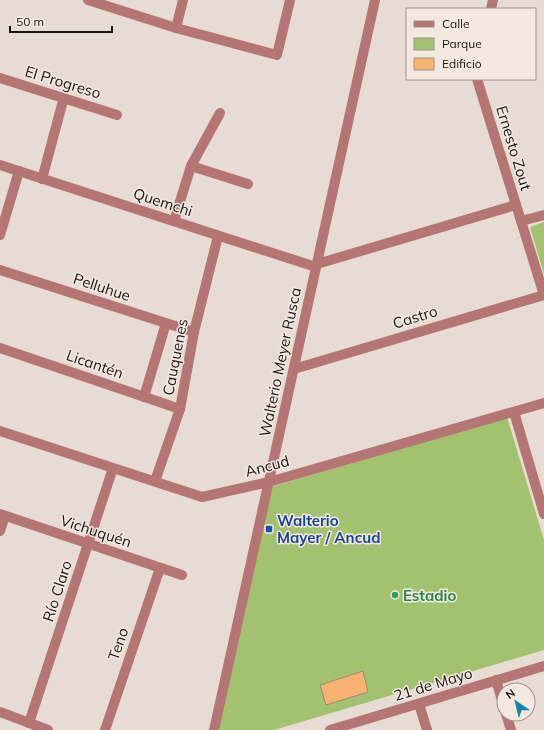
<svg xmlns="http://www.w3.org/2000/svg" width="544" height="730" font-family="Mulish,sans-serif">
  <style>
    .green { fill: #a3c26f }
    .building { fill: #f9b370; stroke: #938981 }
    .lines { fill: none; stroke-linecap: round; stroke-linejoin: round }
    .minor { stroke: #b47574; stroke-width: 10 }
    .transit-dot { fill: #1a4fb4; stroke: #f4e9e1; stroke-width: 1.5 }
    .leisure-dot { fill: #2e9e5b; stroke: #f4e9e1; stroke-width: 1.5 }
    .labels { text-anchor: middle; dominant-baseline: central; stroke-width: 3; stroke-linejoin: round; paint-order: stroke }
    .street-label { font-size: 15px; fill: #191512; stroke: #f4e9e1 }
    .transit-label { font-size: 15px; font-weight: bold; fill: #164399; stroke: #f4e9e1; text-anchor: start }
    .leisure-label { font-size: 15px; font-weight: bold; fill: #27864d; stroke: #f4e9e1; text-anchor: start }
  </style>
  <rect width="100%" height="100%" fill="#e7dcd4"/>
  <g class="green">
    <path d="M544,222V274L530,227Z"/>
    <path d="M507,417L544,540V650L274,730H217L268,488Z"/>
  </g>
  <path class="building" d="M363,671L368,692L326,705L320,685Z"/>
  <g class="lines">
    <g class="minor">
      <path d="M88,0L176,28L277,55L290,0"/>
      <path d="M491,9L493,0"/>
      <path d="M176,28L183,0"/>
      <path d="M0,78L117,115"/>
      <path d="M477,79L544,295"/>
      <path d="M0,165L316,267"/>
      <path d="M191,166L248,184"/>
      <path d="M42,179L64,97"/>
      <path d="M174,221L191,166L220,113"/>
      <path d="M521,221L544,215"/>
      <path d="M0,235L19,171"/>
      <path d="M317,264L516,205"/>
      <path d="M0,270L194,332"/>
      <path d="M0,348L180,409"/>
      <path d="M294,369L544,295"/>
      <path d="M144,397L166,323"/>
      <path d="M514,412L544,514"/>
      <path d="M0,431L202,497L269,482L544,403"/>
      <path d="M155,481L180,409L194,332L218,236"/>
      <path d="M0,514L182,575"/>
      <path d="M0,531L5,516"/>
      <path d="M496,680L504,707"/>
      <path d="M419,704L427,730"/>
      <path d="M0,712L48,730"/>
      <path d="M506,714L511,730"/>
      <path d="M29,723L113,468"/>
      <path d="M105,730L160,568"/>
      <path d="M214,730L375,0"/>
      <path d="M330,730L544,666"/>
    </g>
  </g>
  <rect class="transit-dot" x="265" y="525" width="8" height="8" rx="2"/>
  <circle class="leisure-dot" cx="395" cy="595" r="4"/>
  <g class="labels">
    <g class="street-label">
      <text transform="translate(63 82) rotate(17)">El Progreso</text>
      <text transform="translate(514 148) rotate(73)">Ernesto Zout</text>
      <text transform="translate(163 202) rotate(18)">Quemchi</text>
      <text transform="translate(102 287) rotate(18)">Pelluhue</text>
      <text transform="translate(415 317) rotate(-17)">Castro</text>
      <text transform="translate(175 357) rotate(-79)">Cauquenes</text>
      <text transform="translate(280 362) rotate(-78)">Walterio Meyer Rusca</text>
      <text transform="translate(95 364) rotate(19)">Licantén</text>
      <text transform="translate(267 466) rotate(-15)">Ancud</text>
      <text transform="translate(96 531) rotate(18)">Vichuquén</text>
      <text transform="translate(57 591) rotate(-72)">Río Claro</text>
      <text transform="translate(118 644) rotate(-71)">Teno</text>
      <text transform="translate(433 684) rotate(-17)">21 de Mayo</text>
    </g>
    <g class="transit-label">
      <text x="277" y="520">Walterio<tspan x="277" dy="17">Mayer / Ancud</tspan></text>
    </g>
    <g class="leisure-label">
      <text x="403" y="595">Estadio</text>
    </g>
  </g>
  <rect x="406" y="8" width="130" height="72" fill="#f4e9e1" stroke="#9c948e"/>
  <rect x="414" y="21" width="20" height="6" fill="#b47574" stroke="#9c948e"/>
  <text x="442" y="28" font-size="12" fill="#191512">Calle</text>
  <rect x="414" y="38" width="20" height="12" fill="#a3c26f" stroke="#9c948e"/>
  <text x="442" y="48" font-size="12" fill="#191512">Parque</text>
  <rect x="414" y="58" width="20" height="12" fill="#f9b370" stroke="#9c948e"/>
  <text x="442" y="68" font-size="12" fill="#191512">Edificio</text>
  <g transform="translate(516 702) rotate(325)"><circle r="19" fill="#f4e9e1" stroke="#9c948e"/>
  <path d="M0-3L7 15L0 10L-7 15Z" fill="#1384aa"/>
  <text y="-6" font-size="11" font-weight="bold" text-anchor="middle" fill="#191512">N</text>
  </g>
  <path d="M10 26v6h102v-6" fill="none" stroke="#191512" stroke-width="2"/>
  <text x="16" y="26" font-size="12" fill="#191512" stroke="#f4e9e1" stroke-width="3" paint-order="stroke">50 m</text>
</svg>
